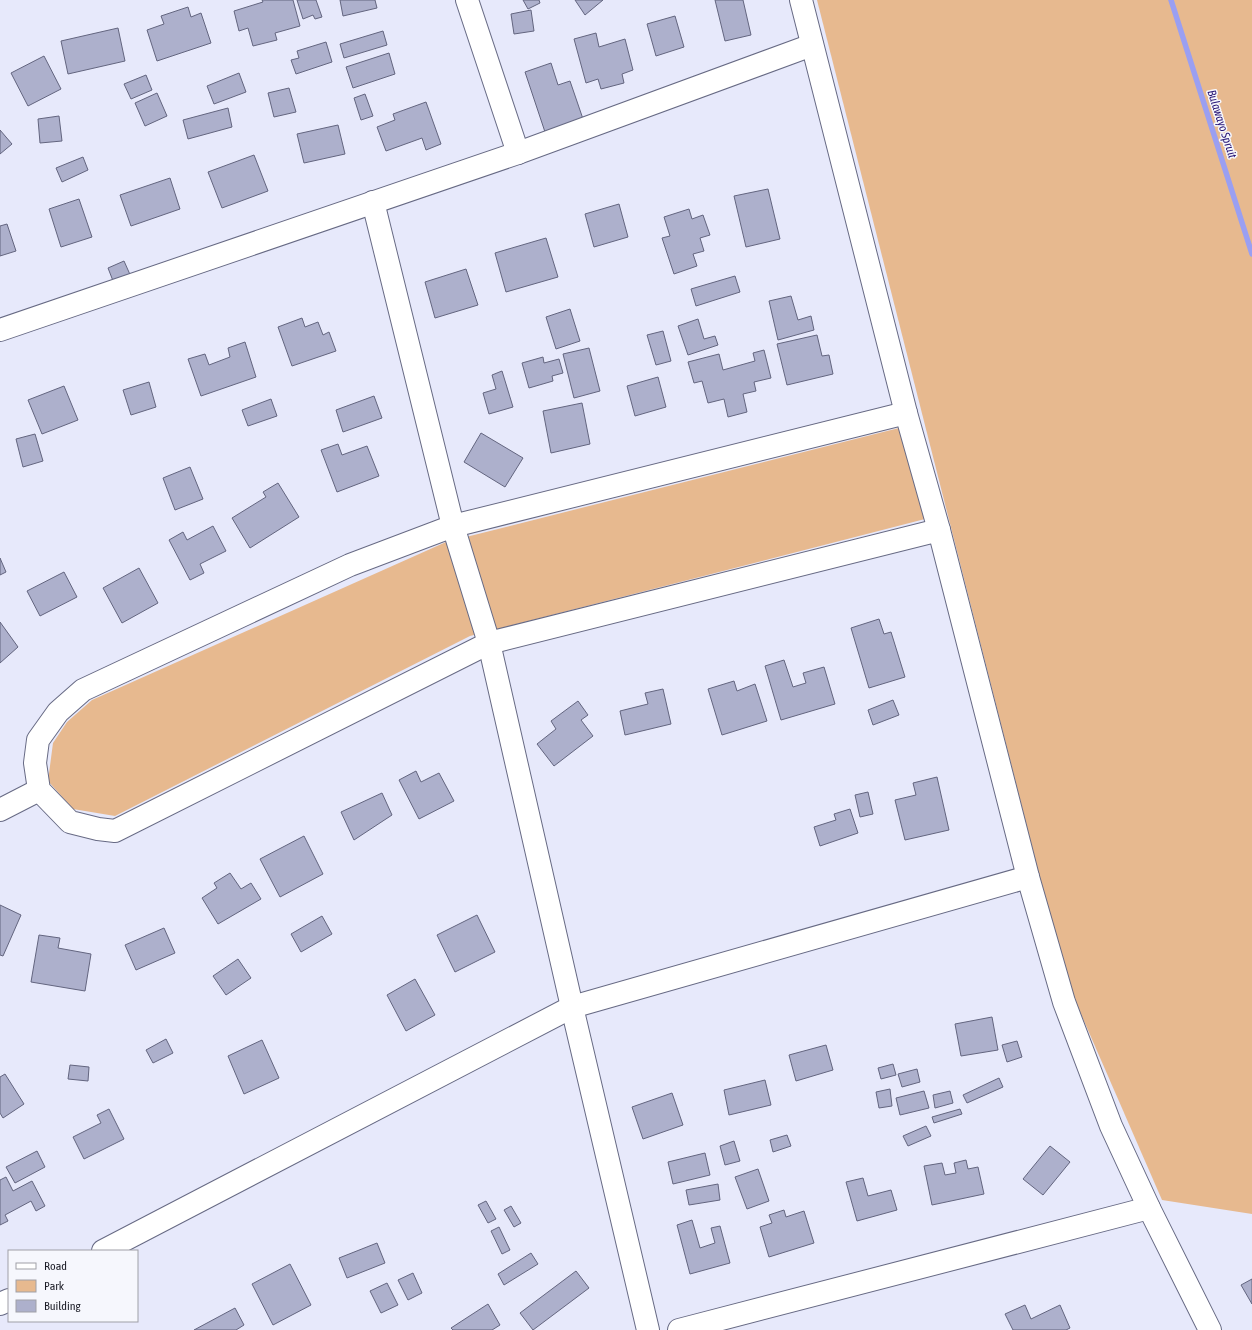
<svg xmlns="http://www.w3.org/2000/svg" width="1252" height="1330" font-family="'Asap Condensed',sans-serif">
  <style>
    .green { fill: #e7b98f }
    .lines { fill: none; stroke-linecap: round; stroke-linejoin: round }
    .stream { stroke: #9a9ff2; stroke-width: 5.5 }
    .building { fill: #adb0cc; stroke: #63657f }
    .minor-casing { stroke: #676a84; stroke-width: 24 }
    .minor { stroke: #fff; stroke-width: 22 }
    .labels { text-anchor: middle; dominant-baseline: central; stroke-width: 3; stroke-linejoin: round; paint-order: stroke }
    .water-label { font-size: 12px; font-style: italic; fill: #261374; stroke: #f6f7fd }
  </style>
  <rect width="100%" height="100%" fill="#e7e9fb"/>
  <g class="green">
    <path d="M817,0H1252V1214L1162,1200L1074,998L1039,874Z"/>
    <path d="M899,428L925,519L470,636L115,816L73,809L48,781L53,743L67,722L92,700L446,542Z"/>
  </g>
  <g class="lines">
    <path class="stream" d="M1171,0L1252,254"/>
  </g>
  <g class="building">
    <path d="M262,0H293L300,26L275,33L277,40L253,46L248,28L239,31L234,11L263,2Z"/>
    <path d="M297,0H316L322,17L315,19L313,15L303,19Z"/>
    <path d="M340,0H375L377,8L343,16Z"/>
    <path d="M523,0H539L540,3L528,9Z"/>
    <path d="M575,0H603L585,15Z"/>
    <path d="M715,0H743L751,35L725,41Z"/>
    <path d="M188,7L191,17L201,13L211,43L157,61L147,30L164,24L161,16Z"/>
    <path d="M531,10L534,31L514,34L511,14Z"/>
    <path d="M675,16L684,47L656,56L647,24Z"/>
    <path d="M118,28L125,61L68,74L61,41Z"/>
    <path d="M383,31L387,45L344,58L340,44Z"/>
    <path d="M596,33L599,47L625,39L633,70L622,74L624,83L601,89L598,79L586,83L574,39Z"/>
    <path d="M326,42L332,62L296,74L291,60L299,58L297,51Z"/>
    <path d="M389,53L395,74L353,88L346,67Z"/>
    <path d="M44,56L61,89L28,106L11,73Z"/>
    <path d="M551,63L558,85L570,81L583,119L545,132L525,72Z"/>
    <path d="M239,73L246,92L214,104L207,86Z"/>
    <path d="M146,75L152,90L131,99L124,84Z"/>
    <path d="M289,88L296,112L274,117L268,93Z"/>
    <path d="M157,93L167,116L145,126L135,103Z"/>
    <path d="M365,94L373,116L361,120L354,98Z"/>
    <path d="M426,102L441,144L426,150L422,138L386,151L377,127L395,120L393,114Z"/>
    <path d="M228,108L232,127L188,139L183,120Z"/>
    <path d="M59,116L62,141L40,143L38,119Z"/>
    <path d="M338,125L345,154L304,163L297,134Z"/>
    <path d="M0,130L12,144L0,154Z"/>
    <path d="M254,155L268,191L222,208L208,172Z"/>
    <path d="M83,157L88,170L62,182L56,168Z"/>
    <path d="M170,178L180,209L131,226L120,195Z"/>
    <path d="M768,189L780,239L746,247L734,196Z"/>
    <path d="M79,199L92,237L61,247L49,209Z"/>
    <path d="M619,204L628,237L594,247L585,214Z"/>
    <path d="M689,209L692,219L703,215L710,235L700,238L704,251L693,254L697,266L674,274L662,238L670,236L664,217Z"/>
    <path d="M7,224L16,251L0,256V226Z"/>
    <path d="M546,238L558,277L506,292L495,253Z"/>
    <path d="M124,261L132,279L115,286L108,268Z"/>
    <path d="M466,269L478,305L435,318L425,282Z"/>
    <path d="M735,276L740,292L696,306L691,289Z"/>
    <path d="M791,296L798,320L811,316L814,330L778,340L769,301Z"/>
    <path d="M570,309L580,341L556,349L546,317Z"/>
    <path d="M302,318L305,327L318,322L323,335L329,332L336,351L292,366L278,327Z"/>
    <path d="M698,319L704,339L715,336L718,345L688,355L678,326Z"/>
    <path d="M663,331L671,361L656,365L647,335Z"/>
    <path d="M817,335L822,356L829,355L833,374L787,385L777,344Z"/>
    <path d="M245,342L256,377L201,396L188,359L205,354L209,365L230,357L228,348Z"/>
    <path d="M589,348L600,391L574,398L563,354Z"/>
    <path d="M764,350L771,378L754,382L756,391L743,394L747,412L728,417L724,399L708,403L702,381L694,383L688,362L719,354L723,370L755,361L753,353Z"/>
    <path d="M543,357L544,363L559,359L563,373L552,376L553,381L529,388L522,363Z"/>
    <path d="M502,371L513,407L489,414L483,393L496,389L492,375Z"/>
    <path d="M658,377L666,407L635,416L627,386Z"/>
    <path d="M149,382L156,407L131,415L123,390Z"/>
    <path d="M64,386L78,420L42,434L28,400Z"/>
    <path d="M374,396L382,418L343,432L336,410Z"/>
    <path d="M271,399L277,416L248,426L242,410Z"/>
    <path d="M582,403L590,444L551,453L543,411Z"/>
    <path d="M481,433L523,458L505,487L464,462Z"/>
    <path d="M35,434L43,461L23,467L16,439Z"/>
    <path d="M338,444L342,455L367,446L379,476L337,492L321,450Z"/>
    <path d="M190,467L203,499L175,510L163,478Z"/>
    <path d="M278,483L299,517L250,548L232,518L266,497L263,492Z"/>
    <path d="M213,526L226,551L200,564L204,573L190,580L169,540L183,532L187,540Z"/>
    <path d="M0,558L6,572L0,575Z"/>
    <path d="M139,568L158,603L122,623L103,588Z"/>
    <path d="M64,572L77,597L40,616L27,591Z"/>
    <path d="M879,619L884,634L891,632L905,677L869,688L851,628Z"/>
    <path d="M0,622L18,647L0,663Z"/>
    <path d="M784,660L793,687L806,683L803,673L824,667L835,704L781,720L765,666Z"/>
    <path d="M734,681L737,691L755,684L767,721L722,735L708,689Z"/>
    <path d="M663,689L671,724L625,735L620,711L648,704L645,693Z"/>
    <path d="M893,700L899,715L873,725L868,710Z"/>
    <path d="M578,701L588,715L581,720L593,736L554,766L537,744L556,729L551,721Z"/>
    <path d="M416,771L421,782L439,773L454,801L419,819L399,780Z"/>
    <path d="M937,777L949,830L905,840L895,800L916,795L913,783Z"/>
    <path d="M868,792L873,814L860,817L855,795Z"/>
    <path d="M382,793L392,815L354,840L341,812Z"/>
    <path d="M850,809L858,833L820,846L814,827L836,820L834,814Z"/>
    <path d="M304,836L323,874L280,897L260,859Z"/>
    <path d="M230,873L241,889L251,883L261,899L218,924L202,898L217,888L214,883Z"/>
    <path d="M0,905L21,915L3,956L0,955Z"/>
    <path d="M477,915L495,952L455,972L437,935Z"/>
    <path d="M322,916L332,934L301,952L291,934Z"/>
    <path d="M164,928L175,953L136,970L125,945Z"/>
    <path d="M39,935L60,938L58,948L91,954L85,991L31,982Z"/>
    <path d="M238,959L251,978L226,995L213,976Z"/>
    <path d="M415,979L435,1015L406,1031L387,995Z"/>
    <path d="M992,1017L998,1050L961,1056L955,1024Z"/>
    <path d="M166,1039L173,1053L153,1063L146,1050Z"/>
    <path d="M262,1040L279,1078L244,1094L228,1056Z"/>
    <path d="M1017,1041L1022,1057L1007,1062L1002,1045Z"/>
    <path d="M826,1045L833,1070L796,1081L789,1055Z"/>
    <path d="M893,1064L896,1075L881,1079L878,1068Z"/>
    <path d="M70,1065L89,1067L88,1081L68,1079Z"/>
    <path d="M917,1069L920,1082L902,1087L898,1074Z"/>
    <path d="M5,1074L24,1104L3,1118L0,1113V1077Z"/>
    <path d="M999,1078L1003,1087L967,1103L963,1095Z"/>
    <path d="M765,1080L771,1105L729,1115L724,1090Z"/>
    <path d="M890,1089L892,1106L879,1108L876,1092Z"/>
    <path d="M924,1091L929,1108L900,1115L896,1098Z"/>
    <path d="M950,1091L953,1103L935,1108L933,1095Z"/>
    <path d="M672,1093L683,1125L643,1139L632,1107Z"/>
    <path d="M109,1109L124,1139L84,1159L73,1137L101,1123L97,1115Z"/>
    <path d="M960,1109L962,1114L934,1123L932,1117Z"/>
    <path d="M926,1126L931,1136L908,1146L903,1136Z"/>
    <path d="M787,1135L791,1146L773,1152L770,1140Z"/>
    <path d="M734,1141L740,1161L725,1165L720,1146Z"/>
    <path d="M1050,1146L1070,1162L1043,1195L1023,1179Z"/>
    <path d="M37,1151L45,1167L15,1183L6,1167Z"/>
    <path d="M705,1153L710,1175L673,1184L668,1162Z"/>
    <path d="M966,1160L968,1169L978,1167L984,1194L932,1205L924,1166L942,1163L945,1175L956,1173L954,1163Z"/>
    <path d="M758,1169L769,1201L747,1209L735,1177Z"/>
    <path d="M6,1177L13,1191L32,1181L45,1206L36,1211L31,1201L5,1215L8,1221L0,1225V1180Z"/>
    <path d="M863,1178L868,1196L891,1190L897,1210L857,1221L846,1182Z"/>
    <path d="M718,1184L720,1200L689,1205L686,1190Z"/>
    <path d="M486,1201L496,1219L488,1223L478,1205Z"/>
    <path d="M511,1206L521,1223L514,1227L504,1210Z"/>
    <path d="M784,1210L786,1217L804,1211L814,1243L769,1257L760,1227L772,1223L769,1215Z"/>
    <path d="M692,1220L700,1248L715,1243L711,1228L720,1226L730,1263L690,1274L677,1225Z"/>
    <path d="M499,1227L510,1250L502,1254L491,1231Z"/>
    <path d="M377,1243L385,1263L347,1278L339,1258Z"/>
    <path d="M531,1253L538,1264L504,1285L498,1274Z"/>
    <path d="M290,1264L311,1305L273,1325L252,1284Z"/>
    <path d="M576,1271L589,1288L533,1330L520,1313Z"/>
    <path d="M413,1273L422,1293L408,1300L398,1280Z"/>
    <path d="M1252,1279V1304L1241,1285Z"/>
    <path d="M387,1283L398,1305L381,1313L370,1291Z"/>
    <path d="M488,1304L500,1325L492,1330H453L451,1328Z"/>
    <path d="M1025,1305L1031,1319L1060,1305L1070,1328L1066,1330H1013L1005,1314Z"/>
    <path d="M235,1308L244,1325L236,1330H194Z"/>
  </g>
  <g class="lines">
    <defs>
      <g id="minor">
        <path d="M467,0L518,153"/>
        <path d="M801,0L906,413L939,530L1028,877L1064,1002L1111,1126L1149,1208L1210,1330"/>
        <path d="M373,202L453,526L489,643L572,1007L648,1330"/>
        <path d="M0,330L518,153L812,45"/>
        <path d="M906,413L453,526L350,565L83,690L58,712L38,740L35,763L39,790L70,822L98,829L115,831L489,643L939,530"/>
        <path d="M0,810L39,790"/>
        <path d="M103,1251L572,1007L1028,877"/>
        <path d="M0,1304L9,1300"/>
        <path d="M679,1330L1149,1208"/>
      </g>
    </defs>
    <use href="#minor" class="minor-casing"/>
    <use href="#minor" class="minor"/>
  </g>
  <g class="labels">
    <g class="water-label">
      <text transform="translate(1222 124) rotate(72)">Bulawayo Spruit</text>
    </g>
  </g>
  <rect x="8" y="1250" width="130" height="72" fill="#f6f7fd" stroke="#9fa0a7"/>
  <rect x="16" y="1263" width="20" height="6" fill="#ffffff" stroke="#9fa0a7"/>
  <text x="44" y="1270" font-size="12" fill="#1c1d27">Road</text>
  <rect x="16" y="1280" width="20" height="12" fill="#e7b98f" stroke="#9fa0a7"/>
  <text x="44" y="1290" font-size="12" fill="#1c1d27">Park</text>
  <rect x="16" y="1300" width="20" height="12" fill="#adb0cc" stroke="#9fa0a7"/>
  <text x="44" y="1310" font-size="12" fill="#1c1d27">Building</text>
</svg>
